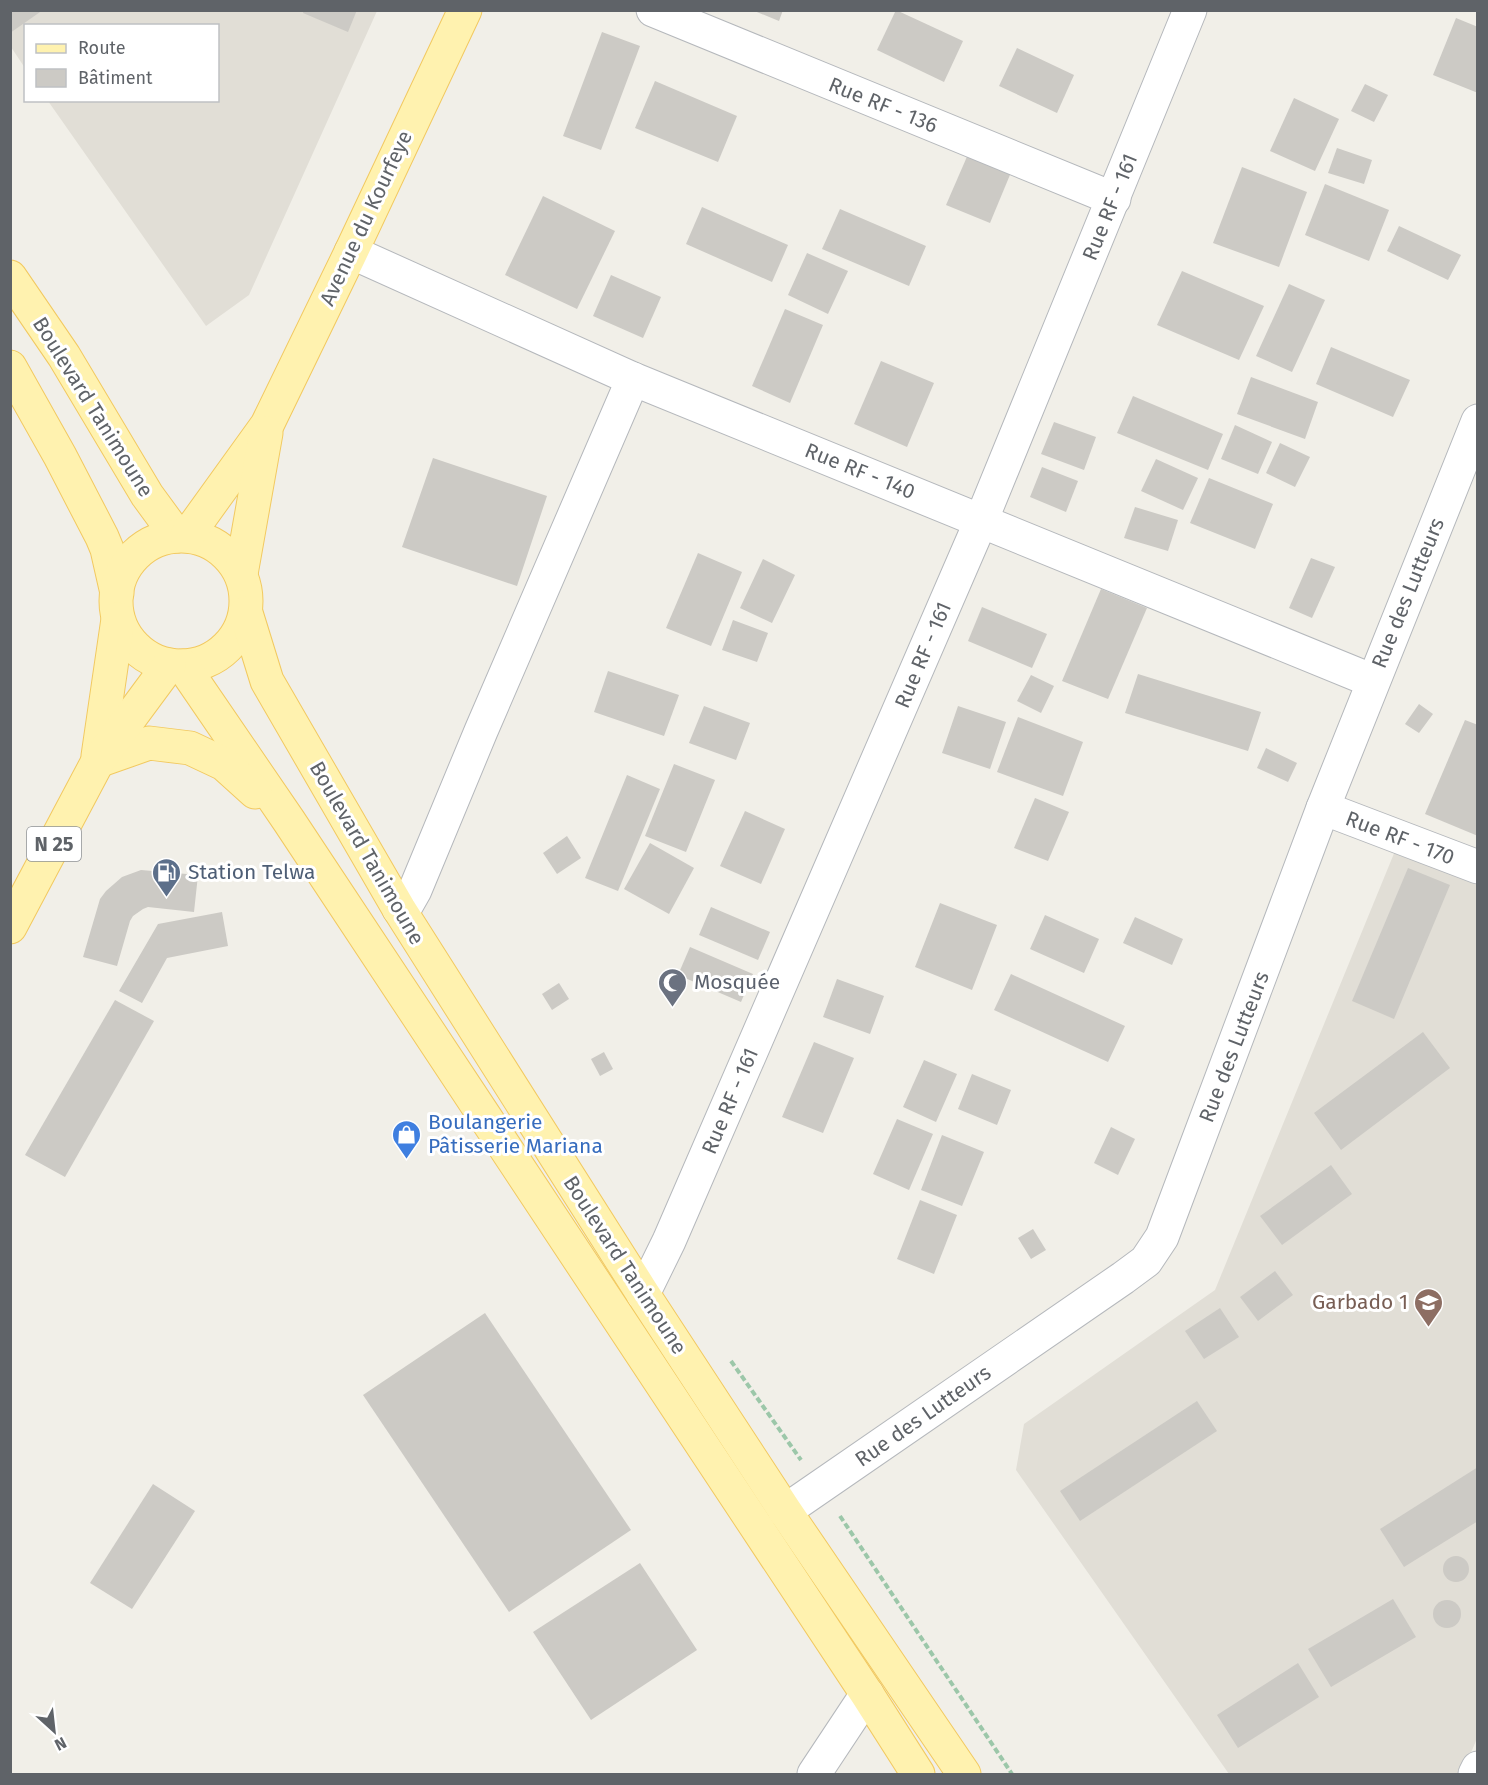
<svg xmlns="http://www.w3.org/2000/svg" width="1488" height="1785" font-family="'Fira Sans',sans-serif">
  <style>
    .education { fill: #e1ded6 }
    .building { fill: #cccac5 }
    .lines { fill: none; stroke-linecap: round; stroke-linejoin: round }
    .minor-casing { stroke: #b5b8bc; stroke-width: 35 }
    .primary-casing { stroke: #f2c960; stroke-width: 35 }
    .path { stroke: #9cc7a9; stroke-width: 4; stroke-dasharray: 6 3; stroke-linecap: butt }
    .minor { stroke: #fff; stroke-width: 33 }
    .primary { stroke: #fff2af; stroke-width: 33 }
    .labels { text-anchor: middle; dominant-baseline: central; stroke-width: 6; stroke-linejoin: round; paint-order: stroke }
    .shield { fill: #fff; stroke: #8f9295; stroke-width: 1.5 }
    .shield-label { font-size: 20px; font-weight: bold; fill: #5f6368 }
    .street-label { font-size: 21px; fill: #5f6368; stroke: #fff }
    .service-label { font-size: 21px; fill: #4e5e75; stroke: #fff; text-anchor: start }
    .worship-label { font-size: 21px; fill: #5b616d; stroke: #fff; text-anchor: start }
    .shop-label { font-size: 21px; fill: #366cbe; stroke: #fff; text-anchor: start }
    .education-label { font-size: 21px; fill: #785e54; stroke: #fff; text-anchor: end }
  </style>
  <rect width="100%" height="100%" fill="#f1efe8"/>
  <g class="education">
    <path d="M10,11H377L249,295L206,326L48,101L218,100V26H26L25,68L11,47Z"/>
    <path d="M1395,851L1477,883L1478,1736L1462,1774H1229L1016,1470L1024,1424L1215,1290Z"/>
  </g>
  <g class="building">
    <path d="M10,10H43L10,33Z"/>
    <path d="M304,10H357L348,32L303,13Z"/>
    <path d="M752,10H783L779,21Z"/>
    <path d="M896,10L963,41L944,82L877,50Z"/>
    <path d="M1456,18L1478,27V93L1433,75Z"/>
    <path d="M602,32L640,46L601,150L563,136Z"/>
    <path d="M1017,48L1074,75L1057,113L999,86Z"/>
    <path d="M655,81L737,116L718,162L635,128Z"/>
    <path d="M1365,84L1388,95L1374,122L1351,111Z"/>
    <path d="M1294,98L1339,119L1315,171L1270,151Z"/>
    <path d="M1337,148L1372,160L1364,184L1328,173Z"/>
    <path d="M969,152L1012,170L990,223L946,205Z"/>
    <path d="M1242,167L1307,192L1279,267L1213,243Z"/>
    <path d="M1325,184L1389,210L1369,261L1305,235Z"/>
    <path d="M543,196L615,231L577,309L505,275Z"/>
    <path d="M702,207L788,245L772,282L686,244Z"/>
    <path d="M840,209L926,246L909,286L822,249Z"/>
    <path d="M1399,226L1461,255L1448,280L1387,251Z"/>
    <path d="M807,253L848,271L828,314L788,295Z"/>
    <path d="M1182,271L1264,306L1239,360L1157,325Z"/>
    <path d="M611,275L661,297L643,338L593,316Z"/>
    <path d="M1289,284L1325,300L1292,372L1256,356Z"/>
    <path d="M785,309L823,325L790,403L752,386Z"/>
    <path d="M1331,347L1410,380L1393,417L1316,384Z"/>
    <path d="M881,361L934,383L907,447L854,424Z"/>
    <path d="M1251,377L1318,402L1305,439L1237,414Z"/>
    <path d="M1133,396L1223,434L1208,470L1117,433Z"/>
    <path d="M1054,422L1096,437L1084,470L1041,454Z"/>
    <path d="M1235,425L1272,442L1258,474L1221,459Z"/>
    <path d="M1280,443L1310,457L1295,487L1266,473Z"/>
    <path d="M433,458L547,496L517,586L402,547Z"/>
    <path d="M1156,459L1198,478L1183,510L1141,491Z"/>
    <path d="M1042,467L1078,481L1066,512L1030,497Z"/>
    <path d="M1209,478L1273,504L1255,549L1190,523Z"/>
    <path d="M1135,507L1178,520L1168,551L1124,538Z"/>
    <path d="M698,553L742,572L711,646L666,628Z"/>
    <path d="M1311,558L1335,567L1312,618L1289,608Z"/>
    <path d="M763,559L795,575L772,623L740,608Z"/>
    <path d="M1101,589L1147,608L1108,699L1062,681Z"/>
    <path d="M982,607L1047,634L1032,668L968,641Z"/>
    <path d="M733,620L768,633L757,662L722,650Z"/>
    <path d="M608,671L679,695L664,736L594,712Z"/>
    <path d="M1138,674L1261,712L1248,751L1125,713Z"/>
    <path d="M1031,675L1054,686L1041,713L1017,701Z"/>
    <path d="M1419,704L1433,714L1419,733L1405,724Z"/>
    <path d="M704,706L750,723L736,760L689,743Z"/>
    <path d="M958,706L1006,722L990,769L942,753Z"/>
    <path d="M1018,717L1083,742L1063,796L997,772Z"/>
    <path d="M1465,720L1478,725V836L1425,814Z"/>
    <path d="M1266,748L1297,763L1288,782L1257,768Z"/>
    <path d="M674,764L715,780L686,852L645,836Z"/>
    <path d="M627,775L660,789L618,891L585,878Z"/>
    <path d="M1035,798L1069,812L1048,861L1014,848Z"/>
    <path d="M745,811L785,829L761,884L720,866Z"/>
    <path d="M567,836L581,858L557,874L543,853Z"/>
    <path d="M650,843L694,868L669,914L624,889Z"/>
    <path d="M1408,868L1450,885L1394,1019L1352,1001Z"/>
    <path d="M141,870L198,875L194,912L148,907L143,909L133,916L130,921L117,966L83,957L100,899L106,891L122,877Z"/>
    <path d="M940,903L997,925L972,990L915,967Z"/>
    <path d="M711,907L770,932L758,960L699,935Z"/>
    <path d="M222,912L228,946L167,958L142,1003L119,991L158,924Z"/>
    <path d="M1045,915L1099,939L1084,973L1030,949Z"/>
    <path d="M1135,917L1183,939L1172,965L1123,943Z"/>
    <path d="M690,947L753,974L741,1002L678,975Z"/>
    <path d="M1011,974L1125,1026L1108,1062L994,1010Z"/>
    <path d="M837,979L884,996L870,1034L823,1017Z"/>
    <path d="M559,983L569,999L552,1010L542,994Z"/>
    <path d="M115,1000L154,1021L65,1177L25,1155Z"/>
    <path d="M1423,1032L1450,1068L1341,1150L1314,1113Z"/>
    <path d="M814,1042L854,1058L823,1133L782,1117Z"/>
    <path d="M604,1052L613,1069L600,1076L591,1059Z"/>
    <path d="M924,1060L957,1074L936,1122L903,1107Z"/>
    <path d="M972,1074L1011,1090L997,1125L958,1109Z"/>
    <path d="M897,1119L933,1134L909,1190L873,1174Z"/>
    <path d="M1111,1127L1135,1139L1118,1175L1094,1163Z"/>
    <path d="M942,1135L984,1152L962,1206L921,1190Z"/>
    <path d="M1331,1165L1352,1194L1282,1245L1260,1216Z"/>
    <path d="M920,1200L957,1215L934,1274L897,1259Z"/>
    <path d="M1033,1229L1046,1250L1031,1259L1018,1238Z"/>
    <path d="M1275,1271L1293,1295L1258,1321L1240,1297Z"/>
    <path d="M1220,1308L1239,1337L1204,1359L1185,1331Z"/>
    <path d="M485,1313L631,1530L509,1612L363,1395Z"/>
    <path d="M1197,1401L1217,1431L1080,1521L1060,1491Z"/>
    <path d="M1478,1467V1521L1404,1567L1380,1529Z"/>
    <path d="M153,1484L195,1511L132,1609L90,1583Z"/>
    <circle cx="1456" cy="1569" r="13"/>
    <path d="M640,1563L697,1650L591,1720L533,1632Z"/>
    <path d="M1393,1599L1416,1637L1331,1687L1308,1649Z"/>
    <circle cx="1447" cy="1614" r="14"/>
    <path d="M1298,1663L1319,1697L1238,1748L1217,1715Z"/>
  </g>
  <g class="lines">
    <defs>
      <g id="minor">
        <path d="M653,10L1114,199"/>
        <path d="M351,252L633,379L1373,681"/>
        <path d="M1323,808L1478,867"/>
        <path d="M399,909L407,904L415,890L481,731L633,379"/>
        <path d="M643,1294L669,1241L981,521L1190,10"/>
        <path d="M785,1511L1123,1278L1146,1261L1162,1237L1323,808L1478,421"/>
        <path d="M814,1774L867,1694"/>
        <path d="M1475,1774L1478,1768"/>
      </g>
      <g id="primary">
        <path d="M10,277L64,356L147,495L177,536"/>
        <path d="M10,367L60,456L102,537L107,549L117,593"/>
        <circle cx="181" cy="601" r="65"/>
        <path d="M187,536L267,425L351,252L465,10"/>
        <path d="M241,574L266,433"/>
        <path d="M246,613L267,681L399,909L643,1294L785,1511L964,1774"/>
        <path d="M183,666L289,821L867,1694L918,1774"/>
        <path d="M98,756L118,619"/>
        <path d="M98,761L149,743L190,748L224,764L255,792"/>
        <path d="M10,927L98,761L169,665"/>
      </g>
    </defs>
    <use href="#minor" class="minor-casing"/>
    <use href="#primary" class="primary-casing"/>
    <g class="path">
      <path d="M731,1361L801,1460"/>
      <path d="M840,1516L1012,1774"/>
    </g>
    <use href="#minor" class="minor"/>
    <use href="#primary" class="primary"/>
  </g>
  <defs>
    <symbol id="fuel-pin" viewBox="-11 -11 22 30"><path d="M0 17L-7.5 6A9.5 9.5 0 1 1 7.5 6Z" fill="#5c6f8a" stroke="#fff"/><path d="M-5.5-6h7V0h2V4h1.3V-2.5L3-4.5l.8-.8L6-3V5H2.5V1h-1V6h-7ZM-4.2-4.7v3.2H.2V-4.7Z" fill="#fff"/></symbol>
    <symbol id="mosque-pin" viewBox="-11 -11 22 30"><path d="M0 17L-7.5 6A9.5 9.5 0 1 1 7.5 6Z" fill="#6b7280" stroke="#fff"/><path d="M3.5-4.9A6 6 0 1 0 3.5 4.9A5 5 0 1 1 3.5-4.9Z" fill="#fff"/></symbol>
    <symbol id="shop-pin" viewBox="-11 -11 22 30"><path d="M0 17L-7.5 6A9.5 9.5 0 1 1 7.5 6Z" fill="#3f7fe0" stroke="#fff"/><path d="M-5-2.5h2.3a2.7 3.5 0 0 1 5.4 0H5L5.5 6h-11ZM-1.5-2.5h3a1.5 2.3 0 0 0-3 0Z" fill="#fff"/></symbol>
    <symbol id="school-pin" viewBox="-11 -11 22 30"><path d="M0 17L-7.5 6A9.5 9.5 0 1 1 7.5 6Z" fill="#8d6e63" stroke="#fff"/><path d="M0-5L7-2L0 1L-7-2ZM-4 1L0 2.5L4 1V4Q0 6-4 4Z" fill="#fff"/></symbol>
  </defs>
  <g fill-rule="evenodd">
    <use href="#fuel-pin" x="150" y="856" width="33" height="45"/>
    <use href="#mosque-pin" x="656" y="966" width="33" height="45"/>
    <use href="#shop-pin" x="390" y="1118" width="33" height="45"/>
    <use href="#school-pin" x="1412" y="1286" width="33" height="45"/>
  </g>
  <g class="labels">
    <rect class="shield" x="27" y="827" width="54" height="34" rx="4.5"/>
    <g class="shield-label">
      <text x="54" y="844">N 25</text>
    </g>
    <g class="street-label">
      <text transform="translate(883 105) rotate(22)">Rue RF - 136</text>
      <text transform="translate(1110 207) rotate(-68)">Rue RF - 161</text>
      <text transform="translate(366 218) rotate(-65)">Avenue du Kourfeye</text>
      <text transform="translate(93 407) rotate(58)">Boulevard Tanimoune</text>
      <text transform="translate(860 471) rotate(22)">Rue RF - 140</text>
      <text transform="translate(1408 593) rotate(-68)">Rue des Lutteurs</text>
      <text transform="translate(923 655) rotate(-67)">Rue RF - 161</text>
      <text transform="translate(1400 838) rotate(21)">Rue RF - 170</text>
      <text transform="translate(367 853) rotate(60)">Boulevard Tanimoune</text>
      <text transform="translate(1234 1047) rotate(-69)">Rue des Lutteurs</text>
      <text transform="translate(730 1101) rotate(-67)">Rue RF - 161</text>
      <text transform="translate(625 1265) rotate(57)">Boulevard Tanimoune</text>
      <text transform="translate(923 1416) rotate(-35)">Rue des Lutteurs</text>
    </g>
    <g class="service-label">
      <text x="188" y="872">Station Telwa</text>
    </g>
    <g class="worship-label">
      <text x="694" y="982">Mosquée</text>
    </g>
    <g class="shop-label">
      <text x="428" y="1122">Boulangerie<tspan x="428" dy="24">Pâtisserie Mariana</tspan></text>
    </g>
    <g class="education-label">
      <text x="1408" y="1302">Garbado 1</text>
    </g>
  </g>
  <rect width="1488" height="1785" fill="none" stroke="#5f6368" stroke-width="24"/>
  <rect x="24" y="24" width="195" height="78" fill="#ffffff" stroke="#bfc1c3" stroke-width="1.5"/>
  <rect x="36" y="44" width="30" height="9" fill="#fff2af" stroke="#bfc1c3" stroke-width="1.5"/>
  <text x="78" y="54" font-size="18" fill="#5f6368">Route</text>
  <rect x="36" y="69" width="30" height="18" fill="#cccac5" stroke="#bfc1c3" stroke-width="1.5"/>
  <text x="78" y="84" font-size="18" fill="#5f6368">Bâtiment</text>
  <g transform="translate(54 1731) rotate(153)" stroke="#ffffff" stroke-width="4.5" paint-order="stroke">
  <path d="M0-4.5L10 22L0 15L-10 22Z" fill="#5f6368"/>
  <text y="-9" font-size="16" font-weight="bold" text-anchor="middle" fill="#5f6368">N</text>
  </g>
</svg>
